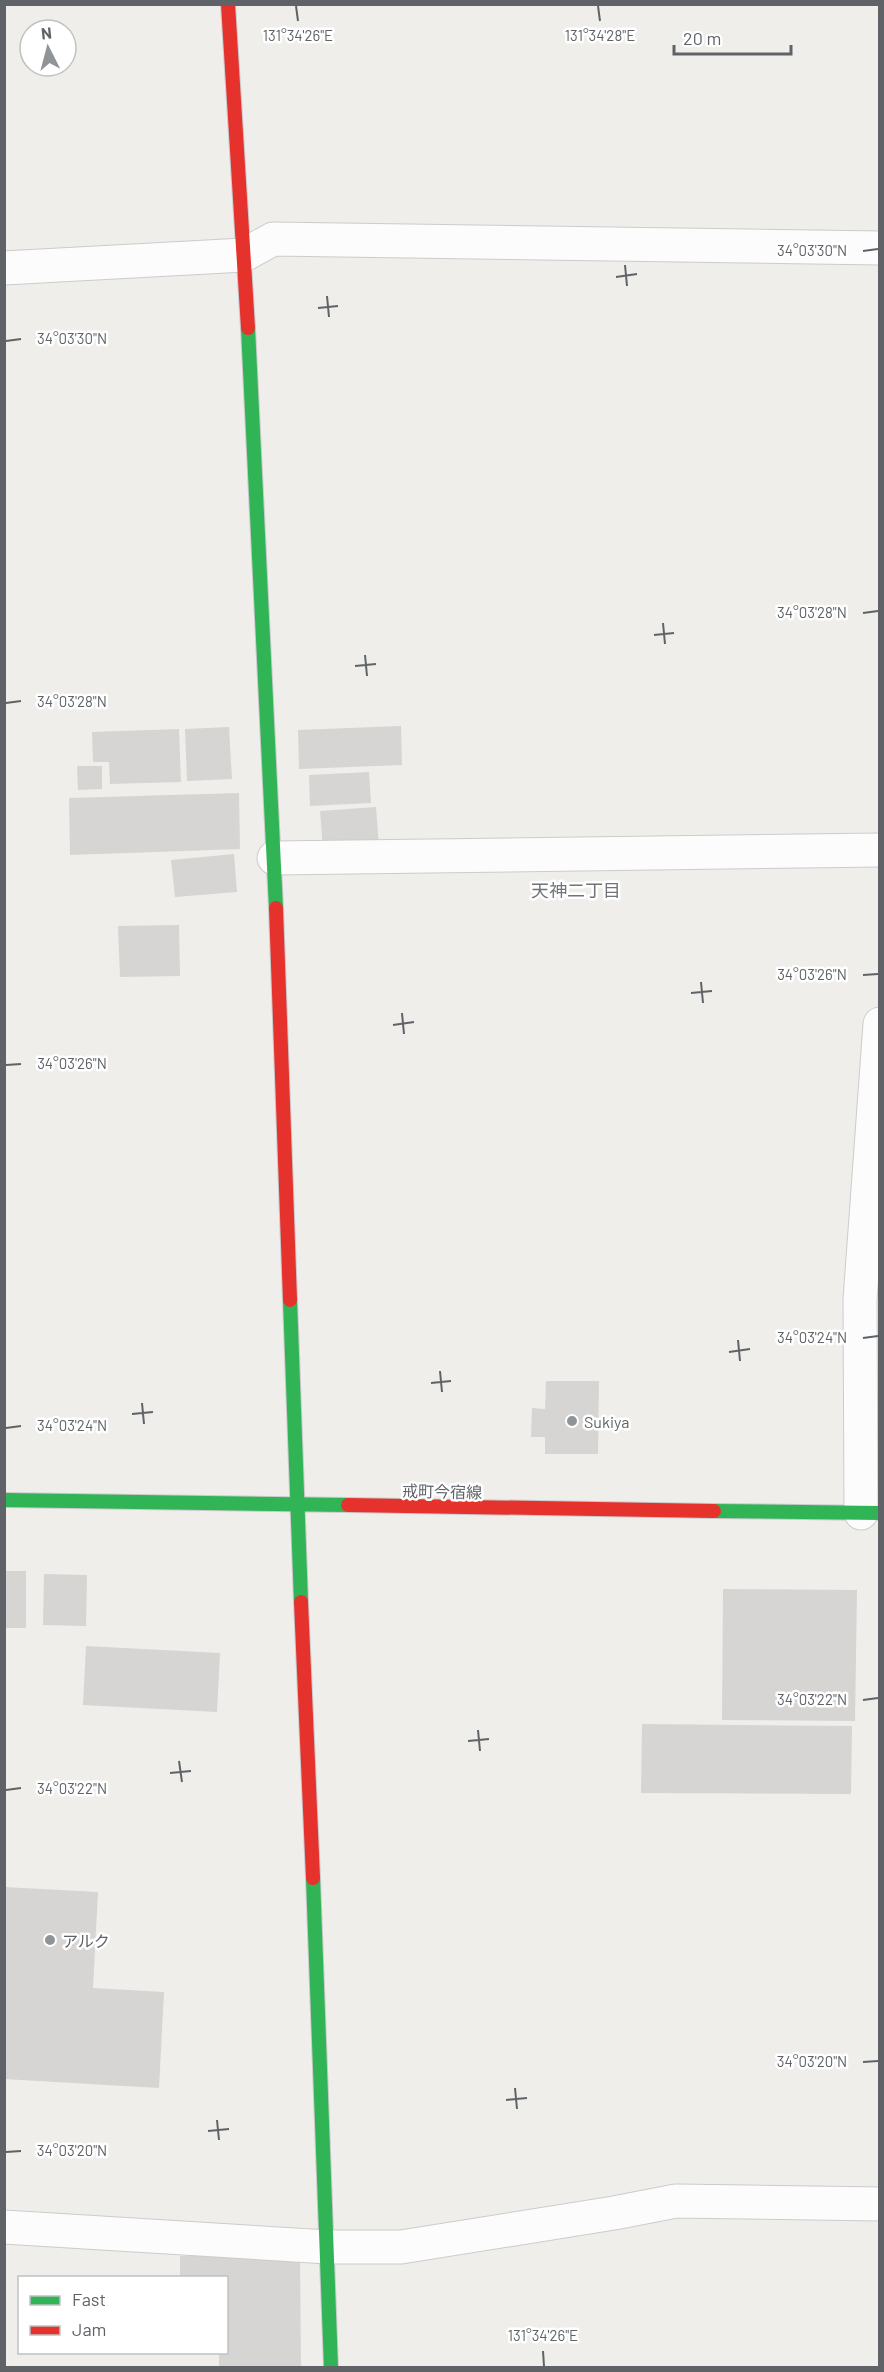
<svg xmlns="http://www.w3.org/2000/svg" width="884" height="2372" font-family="Barlow,'Noto Sans JP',sans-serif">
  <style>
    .building { fill: #d6d5d3 }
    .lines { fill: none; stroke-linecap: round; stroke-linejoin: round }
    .street-casing { stroke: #cbcccc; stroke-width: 35 }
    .fast-casing { stroke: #cacacb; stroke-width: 16 }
    .jam-casing { stroke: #cacacb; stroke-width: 16 }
    .street { stroke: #fdfcfc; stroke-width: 33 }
    .fast { stroke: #30b455; stroke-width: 14 }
    .jam { stroke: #e5322d; stroke-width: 14 }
    .ticks { fill: none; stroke: #5f6368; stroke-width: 2 }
    .poi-dot { fill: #919496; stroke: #fff; stroke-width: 2 }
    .labels { text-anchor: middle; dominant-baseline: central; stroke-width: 5; stroke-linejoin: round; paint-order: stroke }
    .poi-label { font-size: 16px; fill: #5f6368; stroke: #fff; text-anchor: start }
    .street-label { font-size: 16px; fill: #5f6368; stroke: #fff }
    .neighbourhood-label { font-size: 18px; fill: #70757a; stroke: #fff }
    .ticks-label { font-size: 15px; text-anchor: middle; fill: #5f6368; stroke: #fff; stroke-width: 5; stroke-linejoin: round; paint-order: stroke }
  </style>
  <rect width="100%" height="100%" fill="#efeeea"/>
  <g class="building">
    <path d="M401,726L402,765L299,769L298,730Z"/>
    <path d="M229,727L232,779L187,781L185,729Z"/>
    <path d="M179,729L181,782L110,784L109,762H93L92,732Z"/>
    <path d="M77,766H102V789L78,790Z"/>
    <path d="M369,772L371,803L310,806L309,775Z"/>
    <path d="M239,793L240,849L70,855L69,798Z"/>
    <path d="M376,807L379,845L323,849L320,811Z"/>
    <path d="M234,854L237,892L175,897L171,860Z"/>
    <path d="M179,925L180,976L120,977L118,926Z"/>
    <path d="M546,1381H599L598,1454H545V1437H531L532,1408L545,1409Z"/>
    <rect x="4" y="1571" width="22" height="57"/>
    <path d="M44,1574L87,1575L86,1626L43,1625Z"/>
    <path d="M723,1589L857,1590L855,1721L722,1720Z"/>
    <path d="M86,1646L220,1653L217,1712L83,1705Z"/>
    <path d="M642,1724L852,1726L851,1794L641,1793Z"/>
    <path d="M4,1887L98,1892L93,1988L164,1992L159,2088L4,2079Z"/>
    <path d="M300,2255L301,2368H219V2352H226V2278H180V2256Z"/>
  </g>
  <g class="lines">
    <defs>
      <g id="street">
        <path d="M4,268L244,255L273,239L880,248"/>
        <path d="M274,858L880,850"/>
        <path d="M861,1513L860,1300L880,1024"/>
        <path d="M4,2227L328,2247H401L614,2213L676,2201L880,2204"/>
      </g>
      <g id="fast">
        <path d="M248,328L276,908"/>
        <path d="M290,1300L301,1602"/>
        <path d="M4,1500L348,1505"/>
        <path d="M714,1511L880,1513"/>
        <path d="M313,1878L331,2368"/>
      </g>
      <g id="jam">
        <path d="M228,4L248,328"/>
        <path d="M276,908L290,1300"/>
        <path d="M348,1505L714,1511"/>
        <path d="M301,1602L313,1878"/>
      </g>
    </defs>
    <use href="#street" class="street-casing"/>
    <use href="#fast" class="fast-casing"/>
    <use href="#jam" class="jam-casing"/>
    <use href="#street" class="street"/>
    <use href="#fast" class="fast"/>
    <use href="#jam" class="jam"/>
  </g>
  <path class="ticks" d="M296,6L298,21M598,6L600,21M863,251L878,249M625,265L627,286M616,277L637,274M327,296L329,317M318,308L338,306M6,341L21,339M863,613L878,611M663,623L665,644M654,635L674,633M365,655L367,676M355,666L376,664M6,703L21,701M863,975L878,974M701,982L703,1003M691,993L712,991M402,1013L404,1034M393,1025L414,1022M6,1065L21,1064M863,1338L878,1336M738,1340L740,1361M729,1352L750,1349M440,1371L442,1392M431,1383L451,1381M142,1403L144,1424M132,1414L153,1412M6,1428L21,1426M863,1700L878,1698M478,1730L480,1751M468,1741L489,1739M179,1761L182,1782M170,1773L191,1771M6,1790L21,1788M863,2062L878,2061M515,2088L517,2109M506,2100L527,2098M217,2120L219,2140M208,2131L229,2129M6,2152L21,2151M543,2351L544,2366"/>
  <g class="poi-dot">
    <circle cx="572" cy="1421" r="6"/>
    <circle cx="50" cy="1940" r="6"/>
  </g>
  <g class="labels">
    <g class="poi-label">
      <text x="584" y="1421">Sukiya</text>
      <text x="62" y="1940">アルク</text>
    </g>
    <g class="street-label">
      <text transform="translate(442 1491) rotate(1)">戒町今宿線</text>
    </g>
    <g class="neighbourhood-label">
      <text x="576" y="890">天神二丁目</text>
    </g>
  </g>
  <g class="ticks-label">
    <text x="298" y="41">131°34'26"E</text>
    <text x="600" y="41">131°34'28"E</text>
    <text x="812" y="256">34°03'30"N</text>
    <text x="72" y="344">34°03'30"N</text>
    <text x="812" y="618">34°03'28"N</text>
    <text x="72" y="707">34°03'28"N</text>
    <text x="812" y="980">34°03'26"N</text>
    <text x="72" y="1069">34°03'26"N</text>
    <text x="812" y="1343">34°03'24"N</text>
    <text x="72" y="1431">34°03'24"N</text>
    <text x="812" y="1705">34°03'22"N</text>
    <text x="72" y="1794">34°03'22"N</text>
    <text x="812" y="2067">34°03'20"N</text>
    <text x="72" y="2156">34°03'20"N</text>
    <text x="543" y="2341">131°34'26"E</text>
  </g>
  <rect width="884" height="2372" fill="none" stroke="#5f6368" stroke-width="12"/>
  <rect x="18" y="2276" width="210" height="78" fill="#ffffff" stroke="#bfc1c3" stroke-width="1.5"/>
  <rect x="30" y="2296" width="30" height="9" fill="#30b455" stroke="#bfc1c3" stroke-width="1.5"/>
  <text x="72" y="2306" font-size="18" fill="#5f6368">Fast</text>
  <rect x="30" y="2326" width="30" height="9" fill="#e5322d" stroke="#bfc1c3" stroke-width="1.5"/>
  <text x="72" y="2336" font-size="18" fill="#5f6368">Jam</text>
  <g transform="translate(48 48) rotate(354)"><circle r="28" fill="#ffffff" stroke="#bfc1c3" stroke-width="1.5"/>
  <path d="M0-4.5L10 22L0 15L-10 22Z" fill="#919496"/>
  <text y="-9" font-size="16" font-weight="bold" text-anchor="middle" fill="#5f6368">N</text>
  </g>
  <path d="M674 45v9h117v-9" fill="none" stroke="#5f6368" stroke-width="3"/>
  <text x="683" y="45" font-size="18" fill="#5f6368" stroke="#ffffff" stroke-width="4.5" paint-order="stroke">20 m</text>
</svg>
